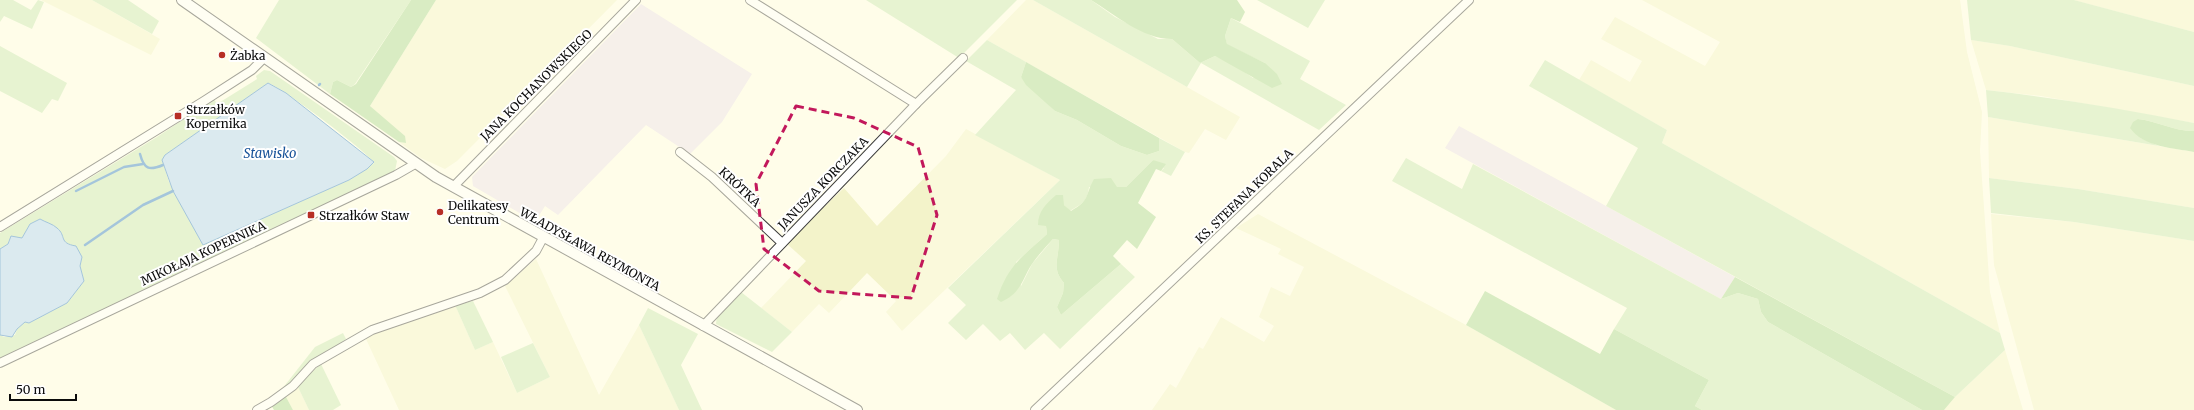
<svg xmlns="http://www.w3.org/2000/svg" width="2194" height="410" font-family="Merriweather,serif">
  <style>
    .industrial { fill: #eadfea }
    .farmland { fill: #f3f3ca }
    .green { fill: #cae7b4; fill-rule: evenodd }
    .forest { fill: #acd894 }
    .water { fill: #afd3f5; stroke: #3781ca }
    .lines { fill: none; stroke-linecap: round; stroke-linejoin: round }
    .stream { stroke: #3781ca; stroke-width: 2.5 }
    .minor-casing { stroke: #3e3e3e; stroke-width: 10 }
    .tertiary-casing { stroke: #3e3e3e; stroke-width: 12 }
    .minor { stroke: #fff; stroke-width: 8 }
    .tertiary { stroke: #fff; stroke-width: 10 }
    .marked { fill: none; stroke: #c2185b; stroke-width: 3; stroke-dasharray: 8 5; stroke-linejoin: round }
    .poi-dot { fill: #b72e26; stroke: #fff; stroke-width: 1.5 }
    .labels { text-anchor: middle; dominant-baseline: central; stroke-width: 4; stroke-linejoin: round; paint-order: stroke }
    .poi-label { font-size: 12px; fill: #0b0b0b; stroke: #fff; text-anchor: start }
    .street-label { font-size: 12px; fill: #0b0b0b; stroke: #fff }
    .water-label { font-size: 13px; font-style: italic; fill: #185399; stroke: #fff }
  </style>
  <rect width="100%" height="100%" fill="#fffde9"/>
  <g class="industrial">
    <path d="M641,4L752,74L722,122L690,154L646,125L558,215L545,206L535,222L473,186L472,177Z"/>
    <path d="M1459,126L1606,206L1735,277L1721,299L1445,148Z"/>
  </g>
  <g class="farmland">
    <path d="M41,0H92L160,39L151,55Z"/>
    <path d="M436,0H617L457,161L445,169L421,158L399,142L406,143L370,106Z"/>
    <path d="M1026,0H1033L1240,117L1226,140L1205,129L1189,153L1185,152L987,40Z"/>
    <path d="M1642,0H1960L1967,52L1982,112L1980,151L1990,292L2000,333L1662,143L1667,130L1579,80L1591,60L1630,82L1642,61L1601,39L1615,17L1705,66L1720,42Z"/>
    <path d="M2074,0H2194V32L2077,1Z"/>
    <path d="M1971,40L2010,46L2194,86V123L2041,96L1986,90Z"/>
    <path d="M1988,117L2194,152V208L2078,189L1989,178Z"/>
    <path d="M966,129L1060,180L902,331L886,312L896,301L867,273L829,313L819,304L792,332L761,308L806,261L786,243L844,188L877,226L946,156Z"/>
    <path d="M1258,214L1466,325L1616,410H1152L1170,384L1176,388L1199,347L1203,349L1221,317L1264,342L1274,326L1259,317L1271,287L1290,296L1304,267L1278,254L1281,249L1236,228Z"/>
    <path d="M1991,214L2074,222L2194,241V410H2034L1994,265Z"/>
    <path d="M536,259L599,395L639,325L679,410H399L366,339L373,333L455,305L475,350L493,342L517,393L550,377L505,286Z"/>
    <path d="M2005,350L2023,410H1944L1955,397Z"/>
    <path d="M297,385L309,410H293L285,395Z"/>
  </g>
  <g class="green">
    <path d="M0,0H13L31,10L38,0L44,2L32,29L4,16L0,22Z"/>
    <path d="M92,0H128L159,21L152,34Z"/>
    <path d="M279,0H411L355,84L351,87L337,80L333,82L330,94L256,38Z"/>
    <path d="M866,0H1017L959,58Z"/>
    <path d="M1033,0H1091L1115,17L1158,39H1172L1200,63L1215,56L1236,66L1253,78L1265,63L1227,45L1225,36L1231,18L1310,61L1300,79L1346,105L1319,130L1201,63L1187,87Z"/>
    <path d="M1257,0H1325L1308,28Z"/>
    <path d="M1967,0H2074L2194,32V86L2010,46L1971,40Z"/>
    <path d="M987,40L1026,62L1021,77L1055,111L1077,120L1121,146L1147,155L1159,151V138L1185,152L1171,176L1161,171L1164,168L1153,160L1126,187H1089C1087,202 1083,203 1070,211L1064,205L1046,226L1047,234L1016,262L1021,286L1032,264L1053,239L1059,240C1059,259 1051,268 1064,283L1063,293L1057,307L1061,315L1121,264L1135,277L1060,349L1044,333L1025,350L1010,333L1000,341L983,324L966,340L948,323L966,305L948,288L1060,180L975,135L1016,90L966,61Z"/>
    <path d="M0,46L67,83L58,101L52,99L42,113L0,91Z"/>
    <path d="M1545,60L1667,130L1662,143L2000,333L2005,350L1955,397L1606,206L1638,148L1529,86Z"/>
    <path d="M264,70L270,71L394,157L397,161L395,171L0,359V335L4,337L15,335L17,329L25,322L29,323L67,303L84,281L80,266L82,257L63,242L61,233L40,219L30,224L22,238L9,240L8,244L0,249V233L157,137L214,99L217,104L257,79L256,76ZM268,83C280,86 368,152 374,163L349,180L203,245L169,182L163,163L165,155Z"/>
    <path d="M1986,90C2056,98 2125,109 2194,123V131C2177,132 2157,121 2138,119L2141,138L2159,146L1988,117Z"/>
    <path d="M1406,158L1462,189L1473,164L1721,299L1738,293L1758,299L1761,312L1768,322L1922,410H1702L1695,406L1709,380L1614,329L1627,308L1392,181Z"/>
    <path d="M1989,178L2078,189L2194,208V241L2074,222L1991,213Z"/>
    <path d="M741,292L792,332L772,352L716,324L717,315Z"/>
    <path d="M473,301L493,342L475,350L455,305Z"/>
    <path d="M648,308L698,334L681,365L702,410H679L639,325Z"/>
    <path d="M343,333L346,339L282,389L315,347Z"/>
    <path d="M533,343L550,377L517,393L501,357Z"/>
    <path d="M321,364L341,405L333,410H309L297,385Z"/>
  </g>
  <g class="forest">
    <path d="M411,0H436L370,106L405,136L406,143L399,142L330,94L333,82L337,80L351,87L356,84Z"/>
    <path d="M1091,0H1237L1245,12L1240,22L1231,18L1225,36L1227,44L1265,63L1277,74L1282,84L1272,88L1215,56L1200,63L1172,39C1142,39 1116,15 1091,0Z"/>
    <path d="M1026,62L1159,138V151L1147,155L1121,146L1077,120L1055,111L1026,85L1021,77Z"/>
    <path d="M2138,119C2157,121 2177,132 2194,131V152C2174,148 2143,147 2130,128L2133,122Z"/>
    <path d="M1153,160L1166,164L1161,171L1156,169L1138,203L1156,217L1137,249L1127,240L1113,256L1121,264L1061,315L1057,307L1063,293L1064,283C1051,268 1059,259 1059,240L1053,239C1046,247 1038,255 1032,264C1021,281 1022,292 1001,302L997,299C1008,265 1022,257 1047,234L1046,226L1038,225C1038,211 1046,204 1056,195H1063L1064,205L1071,211C1091,199 1084,197 1094,179L1111,178L1117,187H1126Z"/>
    <path d="M1735,277L1955,397L1944,410H1922L1768,322L1761,312L1758,299L1738,293L1721,299Z"/>
    <path d="M1485,291L1600,354L1614,329L1709,380L1695,406L1702,410H1616L1466,325Z"/>
    <path d="M285,395L293,410H274L271,405Z"/>
  </g>
  <g class="water">
    <path d="M268,83L286,93L374,162L367,169L349,180L203,245L173,191L162,160L165,155Z"/>
    <path d="M40,219C45,222 53,224 57,228C67,236 58,243 76,246L82,257L80,266L84,281L67,303L29,323L25,322L17,329L12,337L0,335V249L8,244L11,236L22,238L30,224Z"/>
  </g>
  <g class="lines">
    <g class="stream">
      <path d="M319,85L320,84"/>
      <path d="M140,154C144,169 149,171 163,165"/>
      <path d="M76,191L124,167L143,164"/>
      <path d="M85,245L143,205L173,191"/>
    </g>
    <defs>
      <g id="minor">
        <path d="M750,0L916,104"/>
        <path d="M680,152L712,177L782,243"/>
        <path d="M453,187L636,0"/>
        <path d="M0,227L204,101L252,70L264,58"/>
        <path d="M703,326L916,104L963,58"/>
        <path d="M0,363L396,175L415,164"/>
        <path d="M257,410L271,402L293,386L313,364L372,330L480,293L505,280L536,251L543,238"/>
        <path d="M1035,410L1469,0"/>
      </g>
      <path id="tertiary" d="M182,0L436,177L857,410"/>
    </defs>
    <use href="#minor" class="minor-casing"/>
    <use href="#tertiary" class="tertiary-casing"/>
    <use href="#minor" class="minor"/>
    <use href="#tertiary" class="tertiary"/>
  </g>
  <path d="M0 0H2194V410H0ZM796,106L854,118L918,147L937,215L911,298L819,291L764,249L756,184Z" fill="#fffde9" fill-opacity=".55" fill-rule="evenodd"/>
  <path class="marked" d="M796,106L854,118L918,147L937,215L911,298L819,291L764,249L756,184Z"/>
  <g class="poi-dot">
    <circle cx="222" cy="55" r="4"/>
    <rect x="174" y="112" width="8" height="8" rx="2"/>
    <circle cx="440" cy="212" r="4"/>
    <rect x="307" y="211" width="8" height="8" rx="2"/>
  </g>
  <g class="labels">
    <g class="poi-label">
      <text x="230" y="55">Żabka</text>
      <text x="186" y="109">Strzałków<tspan x="186" dy="14">Kopernika</tspan></text>
      <text x="448" y="205">Delikatesy<tspan x="448" dy="14">Centrum</tspan></text>
      <text x="319" y="215">Strzałków Staw</text>
    </g>
    <g class="street-label">
      <text transform="translate(536 85) rotate(-45)">JANA KOCHANOWSKIEGO</text>
      <text transform="translate(823 183) rotate(-46)">JANUSZA KORCZAKA</text>
      <text transform="translate(740 187) rotate(43)">KRÓTKA</text>
      <text transform="translate(1244 196) rotate(-44)">KS. STEFANA KORALA</text>
      <text transform="translate(590 249) rotate(29)">WŁADYSŁAWA REYMONTA</text>
      <text transform="translate(203 253) rotate(-25)">MIKOŁAJA KOPERNIKA</text>
    </g>
    <g class="water-label">
      <text x="270" y="153">Stawisko</text>
    </g>
  </g>
  <path d="M10 394v6h66v-6" fill="none" stroke="#0b0b0b" stroke-width="2"/>
  <text x="16" y="394" font-size="12" fill="#0b0b0b" stroke="#ffffff" stroke-width="3" paint-order="stroke">50 m</text>
</svg>
